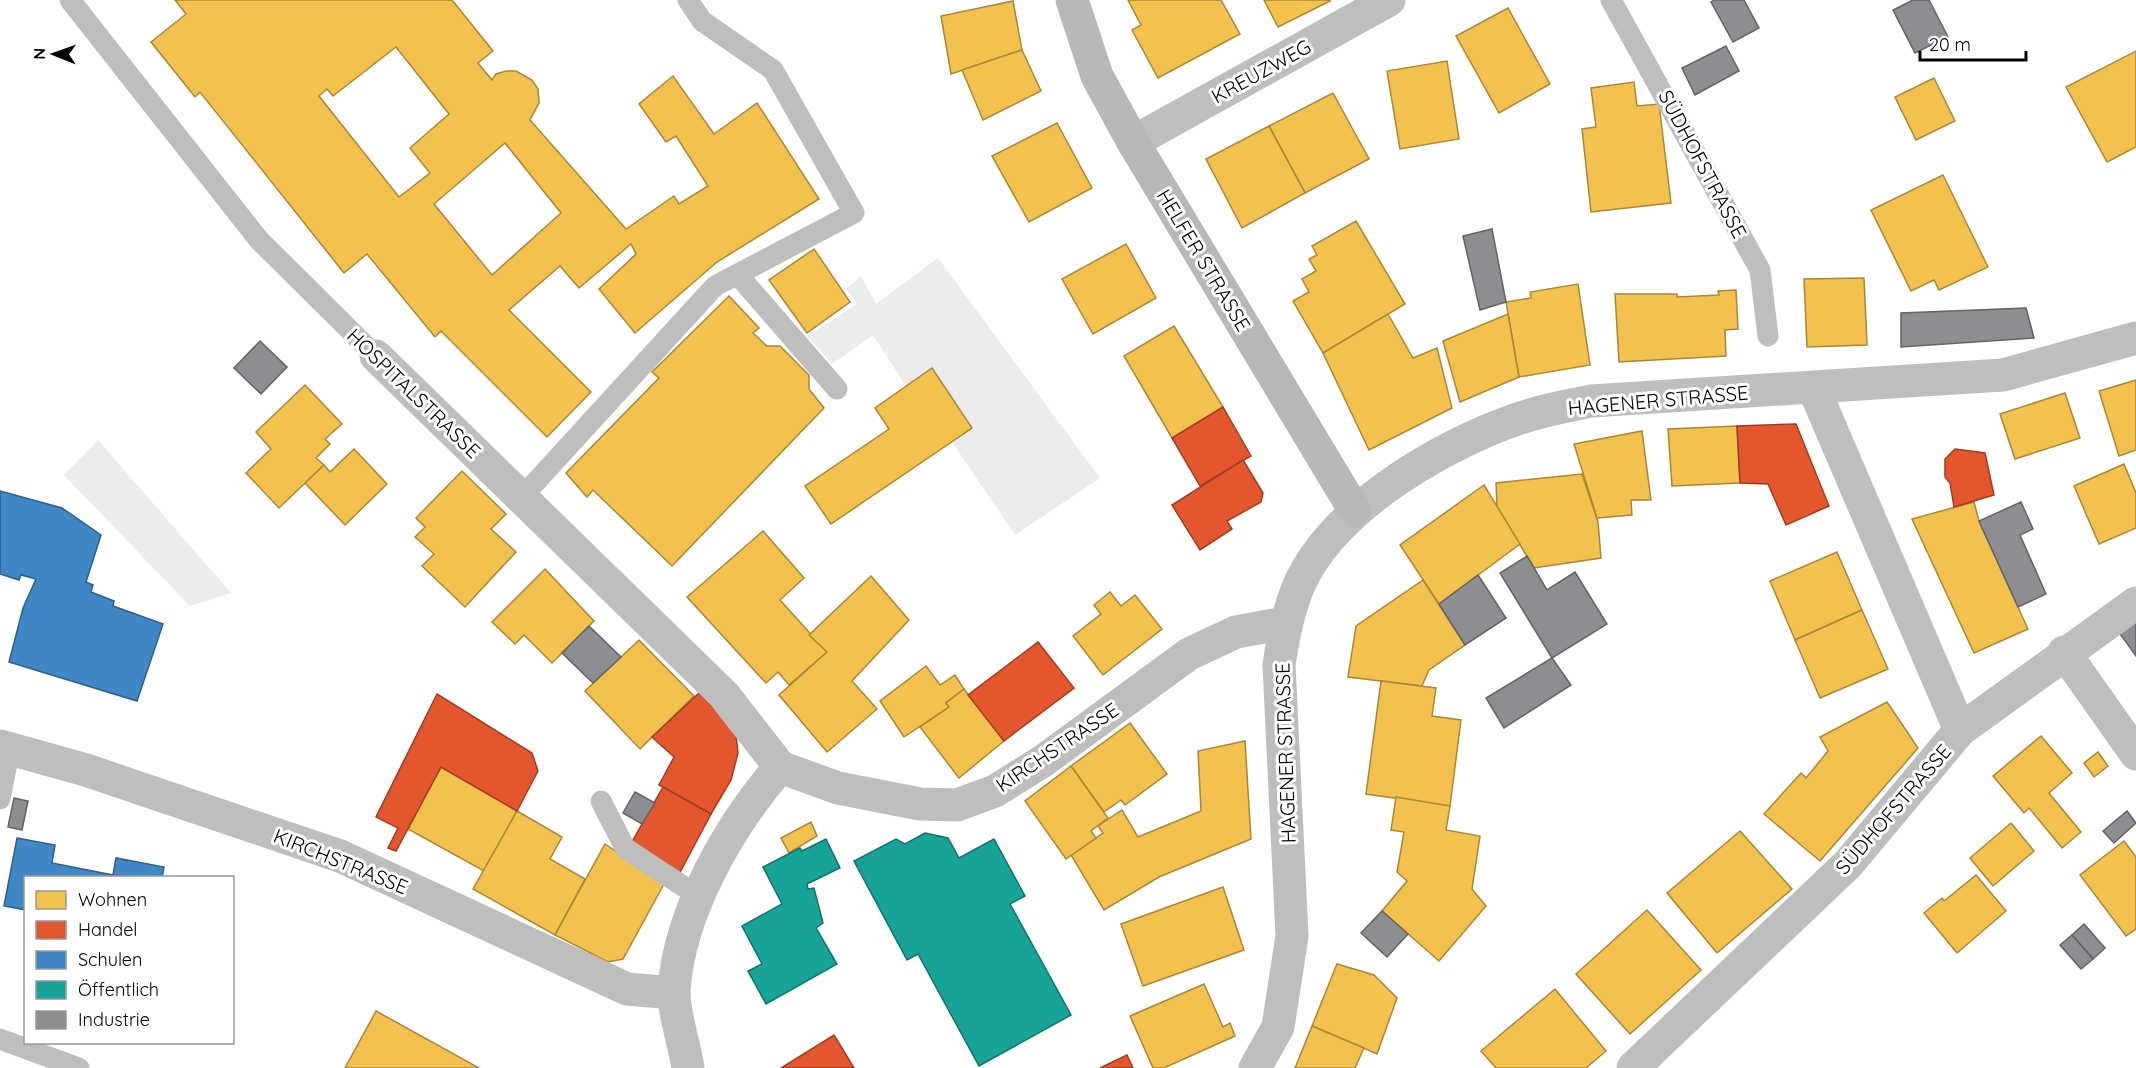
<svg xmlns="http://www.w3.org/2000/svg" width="2136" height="1068" font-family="Quicksand,sans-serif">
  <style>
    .green { fill: #ececec }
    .homes { fill: #f2c14e; stroke: #a98737; stroke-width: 1.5; fill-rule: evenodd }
    .shops { fill: #e4572e; stroke: #a03d20; stroke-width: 1.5 }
    .schools { fill: #3f88c5; stroke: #2c5f8a; stroke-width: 1.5 }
    .public { fill: #17a398; stroke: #10726a; stroke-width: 1.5 }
    .industry { fill: #8d8d92; stroke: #636366; stroke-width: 1.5 }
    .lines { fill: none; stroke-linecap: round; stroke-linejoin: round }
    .lane { stroke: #bebebe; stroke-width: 21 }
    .street { stroke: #bebebe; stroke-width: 33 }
    .secondary { stroke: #b8b8b8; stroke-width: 33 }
    .labels { text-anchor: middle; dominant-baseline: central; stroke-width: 6; stroke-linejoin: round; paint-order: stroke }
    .street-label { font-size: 20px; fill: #000; stroke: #fff }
  </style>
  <rect width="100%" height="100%" fill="#fff"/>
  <g class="green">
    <path d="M938,258L1100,478L1015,535L952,442L972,427L932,369L906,386L873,335L832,364L807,336L857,304L846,289L861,276L876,304Z"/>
    <path d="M98,440L231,593L190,606L64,475Z"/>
  </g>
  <g class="homes">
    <path d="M175,0H452L493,51L478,63L492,80L496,74L506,71H516L532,80L538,89L539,103L530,120L626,229L674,196L679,204L708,186L676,136L666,142L639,104L673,76L714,134L757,103L819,199L717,262L635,333L599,289L636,254L631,244L579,288L560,266L509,310L591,392L547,437L441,331L435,337L367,254L344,273L200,92L195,97L151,42L186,14ZM396,47L449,114L410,148L430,173L399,197L319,96L327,89L333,96ZM505,143L561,213L492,275L434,204Z"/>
    <path d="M1128,0H1221L1240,34L1158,78L1132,30L1141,25Z"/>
    <path d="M1264,0H1330V1L1278,27Z"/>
    <path d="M1013,1L1022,50L951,74L941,16Z"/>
    <path d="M1508,8L1550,84L1499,113L1456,36Z"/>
    <path d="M1022,50L1041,91L983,120L962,70Z"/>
    <path d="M2136,51V147L2107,162L2066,87Z"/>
    <path d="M1447,61L1459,139L1400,149L1387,71Z"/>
    <path d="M1934,78L1955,121L1916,140L1895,97Z"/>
    <path d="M1634,82L1637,106L1659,104L1671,203L1591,212L1582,129L1596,127L1591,88Z"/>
    <path d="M1333,93L1369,159L1305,193L1269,126Z"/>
    <path d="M1057,123L1092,188L1029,222L992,156Z"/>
    <path d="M1269,126L1305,193L1242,228L1206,159Z"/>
    <path d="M1943,175L1988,267L1939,290L1934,280L1911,291L1871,210Z"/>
    <path d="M1356,221L1405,304L1323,353L1293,301L1309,292L1302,279L1316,271L1309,259L1317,255L1312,246Z"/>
    <path d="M1126,244L1156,298L1093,334L1062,279Z"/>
    <path d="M814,249L850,302L807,333L769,280Z"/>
    <path d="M1864,278L1867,345L1807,347L1804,279Z"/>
    <path d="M1578,284L1590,365L1519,377L1506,302L1531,298L1530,292Z"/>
    <path d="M1736,290L1738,329L1725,330L1726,356L1619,362L1615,294H1677V297L1719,295L1718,291Z"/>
    <path d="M729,296L759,328L753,333L767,346H780L809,375V389L824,408L672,566L593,490L587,497L566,473L659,378L652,372Z"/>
    <path d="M1388,314L1413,358L1437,348L1452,408L1369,450L1323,353Z"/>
    <path d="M1508,314L1519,377L1460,402L1443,341Z"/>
    <path d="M1174,326L1223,407L1172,438L1124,356Z"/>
    <path d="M932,368L972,428L831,524L805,486L889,429L875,408Z"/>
    <path d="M2136,380V450L2119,456L2099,391Z"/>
    <path d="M305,385L342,424L325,439L330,444L316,458L324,465L279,508L246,473L271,449L256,432Z"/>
    <path d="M2065,393L2080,438L2015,459L2000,414Z"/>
    <path d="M1737,426L1740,483L1672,486L1668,429Z"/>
    <path d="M1642,431L1651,500H1631L1632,515L1597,518L1574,444Z"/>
    <path d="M354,449L387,484L345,525L305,483L324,465L330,472Z"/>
    <path d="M2124,464L2136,493V528L2099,544L2074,486Z"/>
    <path d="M462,471L506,514L491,529L516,552L465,607L422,566L434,554L415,537L425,527L416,518Z"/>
    <path d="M1582,474L1598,522L1601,558L1534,568L1497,507L1496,483Z"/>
    <path d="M1484,485L1520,544L1439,604L1400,545Z"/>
    <path d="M1974,502L1979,521L2028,629L1974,653L1912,519Z"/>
    <path d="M763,531L804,578L780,600L827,652L789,685L778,672L766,683L687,597Z"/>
    <path d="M1837,552L1862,610L1795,640L1770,581Z"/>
    <path d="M545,569L594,621L552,663L524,635L515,644L492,622Z"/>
    <path d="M871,576L909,620L852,681L877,709L827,752L779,695L827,652L809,635Z"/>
    <path d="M1423,580L1465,645L1429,670L1422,686L1348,677L1356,626Z"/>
    <path d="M1110,592L1121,606L1135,595L1162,629L1103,675L1073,636L1101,614L1094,605Z"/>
    <path d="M1862,610L1888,669L1820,698L1795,640Z"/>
    <path d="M639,640L694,696L640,749L585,691Z"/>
    <path d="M926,666L940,685L955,675L964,689L946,703L949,707L904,737L880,701Z"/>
    <path d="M1381,681L1436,688L1432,716L1461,720L1450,806L1366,794Z"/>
    <path d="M964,689L1004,741L959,778L920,727L949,707L946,703Z"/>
    <path d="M1887,702L1918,748L1820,861L1764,814L1801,773L1806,778L1828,751L1820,737Z"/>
    <path d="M1130,723L1167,774L1125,805L1121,800L1104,812L1071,766Z"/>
    <path d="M2041,736L2072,773L2049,793L2081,832L2062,848L2029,808L2024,813L1993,776Z"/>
    <path d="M1245,741L1251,839L1159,877L1104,910L1071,855L1103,833L1098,826L1122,810L1138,837L1201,811L1198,751Z"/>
    <path d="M2098,752L2108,766L2094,777L2084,763Z"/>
    <path d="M1071,766L1108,818L1091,831L1096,838L1066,859L1025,801Z"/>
    <path d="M441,767L517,811L484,871L408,829Z"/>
    <path d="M1396,797L1450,806L1446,830L1480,836L1472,889L1486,906L1439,961L1382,911L1407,881L1397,872L1404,832L1391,830Z"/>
    <path d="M517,811L562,837L550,859L585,879L555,935L473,889Z"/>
    <path d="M811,822L817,836L789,853L781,838Z"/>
    <path d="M2011,823L2034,851L1993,886L1970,858Z"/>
    <path d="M1740,831L1792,889L1717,953L1667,893Z"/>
    <path d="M2124,841L2136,857V929L2126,936L2080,875Z"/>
    <path d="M605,844L664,884L623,959L608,962L555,935Z"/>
    <path d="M1976,875L2006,911L1957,953L1924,913L1942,898L1944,901Z"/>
    <path d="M1223,887L1244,950L1143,986L1121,924Z"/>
    <path d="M1647,910L1701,970L1630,1034L1576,974Z"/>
    <path d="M1337,964L1374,975L1397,998L1377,1054L1312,1026Z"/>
    <path d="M1204,984L1223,1027L1230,1023L1235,1036L1164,1068H1153L1130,1016Z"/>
    <path d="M1555,989L1606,1051L1586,1068H1496L1481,1051Z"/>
    <path d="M376,1011L479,1068H345Z"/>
    <path d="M1312,1026L1364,1048L1355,1068H1295Z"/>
  </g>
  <g class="shops">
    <path d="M1223,407L1251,456L1200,486L1172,438Z"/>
    <path d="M1796,424L1829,506L1786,525L1768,484L1740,483L1737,426Z"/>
    <path d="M1955,449L1985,453L1994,495L1954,507L1950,483L1945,477V459Z"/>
    <path d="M1243,460L1263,493L1261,502L1227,521L1232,529L1200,550L1172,505Z"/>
    <path d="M1038,642L1074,688L1004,741L968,695Z"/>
    <path d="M699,693L728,722L736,736L738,753L731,780L711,814L659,785L674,757L652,737Z"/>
    <path d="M437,694L532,753L538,771L517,811L441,767L396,851L388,848L398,828L376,817Z"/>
    <path d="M663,787L711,814L677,878L629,847Z"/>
    <path d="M834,1035L854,1068H781Z"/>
    <path d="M1127,1055L1133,1068H1100Z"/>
  </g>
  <g class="schools">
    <path d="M0,491L62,508L101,535L86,582L93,585L91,592L114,601L113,606L163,624L137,701L9,662L23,608L36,579L21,575L19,580L0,574Z"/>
    <path d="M17,838L55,845L52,863L113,875L116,858L164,867L162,878H26V910L4,906Z"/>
  </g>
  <g class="public">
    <path d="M925,833L948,838L959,858L994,839L1025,896L1010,904L1071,1015L979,1066L918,954L907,960L854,861L896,839L905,844Z"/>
    <path d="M826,839L840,868L807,884L808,889L814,888L823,923L816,928L837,964L766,1004L748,971L762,964L742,926L782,904L763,867L800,848L802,851Z"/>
  </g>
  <g class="industry">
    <path d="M1714,0H1744L1759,28L1733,42L1711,2Z"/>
    <path d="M1913,0H1929L1948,37L1915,53L1893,10Z"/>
    <path d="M1726,46L1739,71L1695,95L1682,68Z"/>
    <path d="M1492,229L1506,302L1480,310L1463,236Z"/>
    <path d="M2026,308L2034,338L1901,347V313Z"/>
    <path d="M260,341L287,367L261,394L234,368Z"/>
    <path d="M2021,502L2033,529L2020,535L2046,594L2018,607L1979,521Z"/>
    <path d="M1527,556L1547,590L1575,572L1607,624L1552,658L1500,573Z"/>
    <path d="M1478,575L1506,618L1465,645L1439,604Z"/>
    <path d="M2136,618V656L2118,631Z"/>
    <path d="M589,626L621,657L593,683L562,653Z"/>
    <path d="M1552,658L1571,685L1504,728L1486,698Z"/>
    <path d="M635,792L655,803L642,824L623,813Z"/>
    <path d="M14,798L28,801L22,830L8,827Z"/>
    <path d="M2127,811L2136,823L2114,843L2103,831Z"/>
    <path d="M1382,911L1408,934L1387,957L1361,933Z"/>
    <path d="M2084,924L2105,948L2093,959L2072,935Z"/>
    <path d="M2072,935L2093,959L2081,969L2060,945Z"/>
  </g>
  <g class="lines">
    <g class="lane">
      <path d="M70,0L259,240L376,356"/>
      <path d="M1611,0L1760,270L1768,336"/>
      <path d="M738,275L837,389"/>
      <path d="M521,498L715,286L854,213L773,70L702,21L688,0"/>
      <path d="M0,799L10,748"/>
      <path d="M601,801L625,848L698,896"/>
      <path d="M0,1039L79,1068"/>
    </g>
    <g class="street">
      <path d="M1133,142L1389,0"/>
      <path d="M376,356L724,695L780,767"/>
      <path d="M2064,652L2136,754"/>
      <path d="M1960,730L2136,603"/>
      <path d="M0,746L86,770L340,856L627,989L674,993"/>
      <path d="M688,1068C685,1047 673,1010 674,991C679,912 729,826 780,767L838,788L920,804L957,805L995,791L1043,761L1189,654L1236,632L1285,623"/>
      <path d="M1255,1068L1278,1027L1292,936L1279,665C1283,637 1288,611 1299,585C1335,504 1455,436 1537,413C1555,408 1573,405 1591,401L2003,375L2136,338"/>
      <path d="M1633,1068L1848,864L1960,730L1814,389"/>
    </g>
    <path class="secondary" d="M1072,0L1097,76L1133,142L1355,511"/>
  </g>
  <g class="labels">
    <g class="street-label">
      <text transform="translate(1261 71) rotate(-29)">KREUZWEG</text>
      <text transform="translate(1703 164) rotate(62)">SÜDHOFSTRASSE</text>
      <text transform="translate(1204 260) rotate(59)">HELFER STRASSE</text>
      <text transform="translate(414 393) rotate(44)">HOSPITALSTRASSE</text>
      <text transform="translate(1658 400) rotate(-5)">HAGENER STRASSE</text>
      <text transform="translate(1057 747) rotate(-34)">KIRCHSTRASSE</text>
      <text transform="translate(1285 753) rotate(-92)">HAGENER STRASSE</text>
      <text transform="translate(1893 809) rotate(-49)">SÜDHOFSTRASSE</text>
      <text transform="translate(341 861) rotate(22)">KIRCHSTRASSE</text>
    </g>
  </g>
  <rect x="24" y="876" width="210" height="168" fill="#ffffff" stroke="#999999" stroke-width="1.5"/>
  <rect x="36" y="891" width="30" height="18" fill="#f2c14e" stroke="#999999" stroke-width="1.5"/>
  <text x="78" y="906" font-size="18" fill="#000000">Wohnen</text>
  <rect x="36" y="921" width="30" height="18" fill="#e4572e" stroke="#999999" stroke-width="1.5"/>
  <text x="78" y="936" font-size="18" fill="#000000">Handel</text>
  <rect x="36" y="951" width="30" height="18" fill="#3f88c5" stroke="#999999" stroke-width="1.5"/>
  <text x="78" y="966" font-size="18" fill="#000000">Schulen</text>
  <rect x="36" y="981" width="30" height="18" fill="#17a398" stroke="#999999" stroke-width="1.5"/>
  <text x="78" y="996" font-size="18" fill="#000000">Öffentlich</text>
  <rect x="36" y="1011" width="30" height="18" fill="#8d8d92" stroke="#999999" stroke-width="1.5"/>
  <text x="78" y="1026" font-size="18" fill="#000000">Industrie</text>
  <g transform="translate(54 54) rotate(271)" stroke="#ffffff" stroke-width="4.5" paint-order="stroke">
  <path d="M0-4.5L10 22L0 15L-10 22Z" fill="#000000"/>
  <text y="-9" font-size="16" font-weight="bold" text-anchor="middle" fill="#000000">N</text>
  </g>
  <path d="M1920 51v9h106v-9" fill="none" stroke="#000000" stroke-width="3"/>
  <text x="1929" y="51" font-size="18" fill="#000000" stroke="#ffffff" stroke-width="4.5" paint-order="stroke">20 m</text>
</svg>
